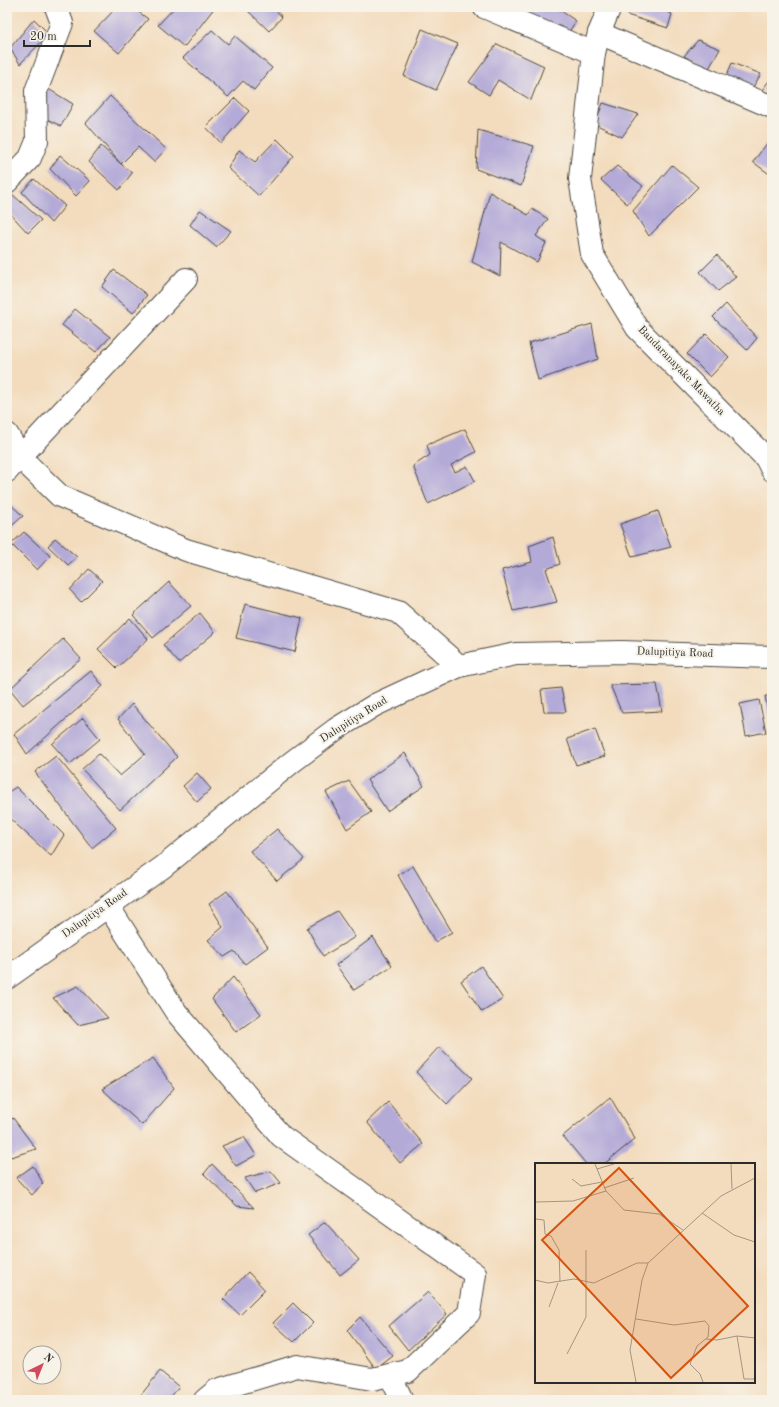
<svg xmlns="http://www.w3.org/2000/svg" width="779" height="1407" font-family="'Old Standard TT',serif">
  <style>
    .building { fill: #b4aad8 }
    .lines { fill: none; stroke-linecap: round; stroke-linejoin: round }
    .minor-casing { stroke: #494641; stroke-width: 24 }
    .tertiary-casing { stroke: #494641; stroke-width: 24 }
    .minor { stroke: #fff; stroke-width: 22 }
    .tertiary { stroke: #fff; stroke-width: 22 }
    .labels { text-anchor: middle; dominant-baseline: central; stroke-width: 4; stroke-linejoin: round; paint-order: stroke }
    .street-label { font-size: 11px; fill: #2b2b2b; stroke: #f7f3e8 }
    .inset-road { fill: none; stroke: #a39583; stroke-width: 1 }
    .view { fill: #d5540f; fill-opacity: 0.15; stroke: #d5540f; stroke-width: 2 }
    .inset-edge { fill: none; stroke: #2b2b2b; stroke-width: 2 }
  </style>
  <rect width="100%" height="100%" fill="#f7f3e8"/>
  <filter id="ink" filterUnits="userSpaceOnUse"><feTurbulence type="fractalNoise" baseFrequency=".025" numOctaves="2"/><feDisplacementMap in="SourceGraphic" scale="8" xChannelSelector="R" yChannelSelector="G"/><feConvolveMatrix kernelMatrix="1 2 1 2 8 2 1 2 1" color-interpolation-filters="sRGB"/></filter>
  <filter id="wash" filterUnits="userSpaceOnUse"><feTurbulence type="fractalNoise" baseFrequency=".012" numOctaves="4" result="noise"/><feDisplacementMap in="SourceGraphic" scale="16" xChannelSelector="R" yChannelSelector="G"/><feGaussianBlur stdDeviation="0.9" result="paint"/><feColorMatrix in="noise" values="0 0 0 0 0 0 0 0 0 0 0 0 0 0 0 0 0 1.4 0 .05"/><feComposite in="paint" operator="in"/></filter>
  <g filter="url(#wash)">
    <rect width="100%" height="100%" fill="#f3dcbd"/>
    <g id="blocks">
      <g class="building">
        <path d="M117,7H132L148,19L119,53L94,31Z"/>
        <path d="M175,7H215L184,47L158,25Z"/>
        <path d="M244,7H273L282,17L269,31Z"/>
        <path d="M524,7H543L550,11L555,7L576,21L565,38L519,13Z"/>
        <path d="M628,7H657L672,14L668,28L627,15Z"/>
        <path d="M34,19L49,34L20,64L10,48Z"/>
        <path d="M422,29L458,44L436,90L404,76Z"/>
        <path d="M212,30L228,44L235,36L272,68L254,90L243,81L228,97L183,58Z"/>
        <path d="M698,40L720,49L708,70L684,56Z"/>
        <path d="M497,44L544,66L531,100L498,80L489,95L469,82Z"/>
        <path d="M732,63L761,74L751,90L726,77Z"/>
        <path d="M772,77V95L762,90Z"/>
        <path d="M45,87L73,104L61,126L43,117Z"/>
        <path d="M110,96L166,149L154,162L138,147L121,164L132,173L119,190L89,162L101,146L121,164L86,123Z"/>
        <path d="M235,98L249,111L221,143L206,127Z"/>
        <path d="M603,103L638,114L622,137L595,124Z"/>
        <path d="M478,130L534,146L521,186L476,169Z"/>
        <path d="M771,138L772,139V176L753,162Z"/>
        <path d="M277,139L294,156L259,196L228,168L239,150L255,162Z"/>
        <path d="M60,155L90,181L76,196L50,169Z"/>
        <path d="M672,165L698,187L649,236L633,211Z"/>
        <path d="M617,166L643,186L627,204L601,180Z"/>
        <path d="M34,179L65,206L51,223L22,192Z"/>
        <path d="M490,192L528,215L532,209L548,219L536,236L546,243L537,262L501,242L500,276L472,262Z"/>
        <path d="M12,194L41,220L28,233L7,210V200Z"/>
        <path d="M200,210L231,231L216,247L190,225Z"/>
        <path d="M717,255L736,277L718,291L700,272Z"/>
        <path d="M114,270L147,295L133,313L102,287Z"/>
        <path d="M726,304L757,338L747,350L713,317Z"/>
        <path d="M75,309L110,337L96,352L62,325Z"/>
        <path d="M592,324L598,359L538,380L529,343Z"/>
        <path d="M706,334L729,357L710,377L687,354Z"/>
        <path d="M465,429L476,452L451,465L455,472L467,466L475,481L428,504L413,466L430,455L427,445Z"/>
        <path d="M7,501L23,516L7,530Z"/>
        <path d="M658,511L671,547L632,557L620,524Z"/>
        <path d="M24,532L50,556L37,570L11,544Z"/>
        <path d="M553,537L560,564L546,569L557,602L513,611L502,570L532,562L529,546Z"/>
        <path d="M55,538L77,557L68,565L48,546Z"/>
        <path d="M89,569L102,581L81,602L70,590Z"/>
        <path d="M169,582L191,606L153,638L133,615Z"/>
        <path d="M245,604L302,618L295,652L236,638Z"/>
        <path d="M200,613L215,632L179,663L163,645Z"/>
        <path d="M130,618L148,639L117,668L98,649Z"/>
        <path d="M63,639L81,659L23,705L10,689Z"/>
        <path d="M91,671L103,686L27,754L14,734Z"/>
        <path d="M657,684L662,711L622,713L610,685Z"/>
        <path d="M561,688L566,712H544L541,690Z"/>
        <path d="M765,696H772V728H771Z"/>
        <path d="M759,700L766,732L746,736L740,704Z"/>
        <path d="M132,704L177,757L120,810L82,769L99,754L120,776L145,754L118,719Z"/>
        <path d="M83,718L100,739L70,764L52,744Z"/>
        <path d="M595,729L605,756L576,765L567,739Z"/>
        <path d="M405,753L424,786L387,811L367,780Z"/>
        <path d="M56,756L116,828L92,848L35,772Z"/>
        <path d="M197,773L211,789L197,802L183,786Z"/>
        <path d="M349,781L371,812L347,829L326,792Z"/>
        <path d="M16,787L64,835L51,856L7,816V793Z"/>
        <path d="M277,829L304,859L277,881L250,851Z"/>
        <path d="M413,866L452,932L435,942L398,875Z"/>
        <path d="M227,891L268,947L245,964L234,951L224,957L208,940L223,927L209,904Z"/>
        <path d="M337,911L355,937L323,956L307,928Z"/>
        <path d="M373,937L392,966L354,990L336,965Z"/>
        <path d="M481,966L503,999L482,1012L461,981Z"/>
        <path d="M233,977L261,1014L236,1032L212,999Z"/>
        <path d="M78,986L108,1018L78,1025L53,998Z"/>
        <path d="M439,1047L472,1078L447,1104L416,1072Z"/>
        <path d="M153,1058L174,1088L142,1125L102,1089Z"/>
        <path d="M610,1097L635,1139L604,1164H586L563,1136Z"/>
        <path d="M388,1102L423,1144L400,1163L367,1122Z"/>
        <path d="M13,1118L36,1149L11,1157L7,1151V1124Z"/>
        <path d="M244,1137L256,1155L236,1166L222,1146Z"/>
        <path d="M212,1164L254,1208L237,1206L204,1174Z"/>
        <path d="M33,1166L43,1183L32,1195L16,1178Z"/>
        <path d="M271,1171L281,1183L255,1193L245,1178Z"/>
        <path d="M325,1222L359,1260L340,1275L308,1235Z"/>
        <path d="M248,1272L265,1290L240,1315L223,1299Z"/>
        <path d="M428,1292L447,1314L408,1350L389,1326Z"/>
        <path d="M293,1303L313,1323L294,1342L273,1323Z"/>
        <path d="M360,1317L393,1356L376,1369L347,1330Z"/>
        <path d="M160,1371L179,1387L168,1400H137Z"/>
      </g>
    </g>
  </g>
  <g filter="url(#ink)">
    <use href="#blocks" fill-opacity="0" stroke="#494641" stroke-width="1"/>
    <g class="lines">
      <defs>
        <g id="minor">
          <path d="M484,7L594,53"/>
          <path d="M599,33L772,107"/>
          <path d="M7,182L30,158L37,141L36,91L62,23L56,7"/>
          <path d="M7,434L21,457L31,468L60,496L186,550L398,612L459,666"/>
          <path d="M7,471L186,279"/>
          <path d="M108,906L176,1012L281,1136L475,1274L469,1313L408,1371L372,1379L297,1366L217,1390L205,1400"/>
          <path d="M390,1375L402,1400"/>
        </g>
        <g id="tertiary">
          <path d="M610,7L599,33L594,53L580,179L592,254L637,328L766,458L772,470"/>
          <path d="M7,978L163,867L292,762L336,729L375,705L459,666L516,654L622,652L772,657"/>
        </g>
      </defs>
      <use href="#minor" class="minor-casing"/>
      <use href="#tertiary" class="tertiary-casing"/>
      <use href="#minor" class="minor"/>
      <use href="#tertiary" class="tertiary"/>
    </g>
  </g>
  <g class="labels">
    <g class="street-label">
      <text transform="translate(681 371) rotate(46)">Bandaranayake Mawatha</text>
      <text transform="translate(675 653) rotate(2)">Dalupitiya Road</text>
      <text transform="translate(354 720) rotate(-32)">Dalupitiya Road</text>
      <text transform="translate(95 914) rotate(-35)">Dalupitiya Road</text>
    </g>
  </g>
  <g transform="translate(535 1163)">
    <rect width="220" height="220" fill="#f3dcbd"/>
    <path class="inset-road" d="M60,1L71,28L89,47L124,51L148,67M196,1L197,26M62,6L79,1M37,16L46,23L67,19M69,25L99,15M0,39L38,38L71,28M167,50L199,72L220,79M0,56L9,57L10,71L16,73L24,87L25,119M0,117L13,120L39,116L59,120L102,100H113M14,144L23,120M101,156L139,162L170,158L174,163L173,174L162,183L155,201L165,211L168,219M202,173L209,216H220M171,176L182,177L202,173L220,175M32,191L51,154V87M101,219L95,187L107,117L113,100L186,33L220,15"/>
    <path class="view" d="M84,5L213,143L136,215L7,77Z"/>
    <rect width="220" height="220" class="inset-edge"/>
  </g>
  <rect width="779" height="1407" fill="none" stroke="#f7f3e8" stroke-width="24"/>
  <g transform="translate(42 1365) rotate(43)"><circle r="19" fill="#f7f3e8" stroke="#a5a39c"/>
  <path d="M0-3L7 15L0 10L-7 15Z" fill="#d1495b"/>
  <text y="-6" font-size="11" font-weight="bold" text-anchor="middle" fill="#2b2b2b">N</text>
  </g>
  <path d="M24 40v6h66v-6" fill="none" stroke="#2b2b2b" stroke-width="2"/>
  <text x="30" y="40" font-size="12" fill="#2b2b2b" stroke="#f7f3e8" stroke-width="3" paint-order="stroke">20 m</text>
</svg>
